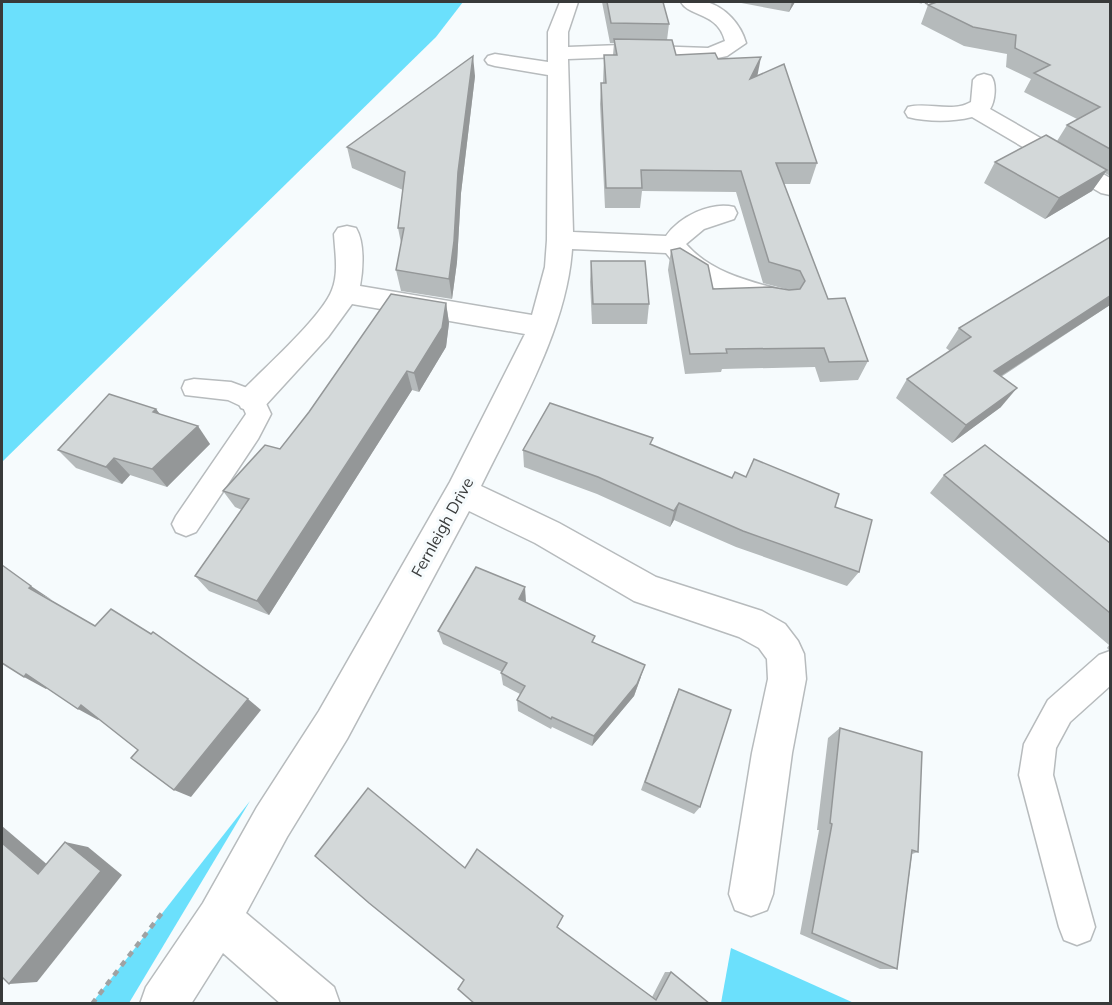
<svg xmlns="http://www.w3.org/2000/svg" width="1112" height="1005" font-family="Mulish,sans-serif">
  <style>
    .green { fill: #6be0fc }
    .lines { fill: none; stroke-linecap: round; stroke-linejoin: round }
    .service-casing { stroke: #b7bbbd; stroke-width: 3 }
    .minor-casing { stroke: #b7bbbd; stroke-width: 3 }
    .path-far1 { stroke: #9fa2a3; stroke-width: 2; stroke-dasharray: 3 3; stroke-linecap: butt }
    .path { stroke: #9fa2a3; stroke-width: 4.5; stroke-dasharray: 6 6; stroke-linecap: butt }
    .service { fill: #fff; fill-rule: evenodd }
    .minor { fill: #fff; fill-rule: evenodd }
    .wall { fill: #b5babb }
    .shaded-wall { fill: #949798 }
    .building { fill: #d3d8d9; stroke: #949798; stroke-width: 1.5 }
    .labels { text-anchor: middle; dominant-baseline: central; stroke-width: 6; stroke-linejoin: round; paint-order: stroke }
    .street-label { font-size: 16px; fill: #383a3a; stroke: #f6fbfd }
  </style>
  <rect width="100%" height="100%" fill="#f6fbfd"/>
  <g class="green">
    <path d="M2,2H463L436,37L2,462Z"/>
    <path d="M250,801L129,1003H92Z"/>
    <path d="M731,948L854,1003H721Z"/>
  </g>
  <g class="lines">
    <defs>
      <g id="service">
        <path d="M194,379L231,382L261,393L271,414L258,439L196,532L186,536L176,532L172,524L176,516L246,414L243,407L228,400L185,395L182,388L185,381Z"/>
        <path d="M1110,651V686L1070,722L1056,748L1053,775L1095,927L1090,940L1077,945L1064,940L1059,927L1019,775L1024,744L1048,700L1099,655Z"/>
      </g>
      <g id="minor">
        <path d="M560,2H578L568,32V47L621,45L708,48L725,41C718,12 689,17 681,2C689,2 698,0 706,2C726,7 741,25 746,43L727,56L708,60L621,57L568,59L573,232L666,236C679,217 711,201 734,207L737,213L734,219L704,229L686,244C713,275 754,282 792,293L796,300L792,307C771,313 704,287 686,273C678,268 672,261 666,253L572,249C567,329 516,414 481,486L559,523L656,577L762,611L785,624L798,641L804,654L806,679L792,753L773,894L767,910L751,916L735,910L729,894L752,753L768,679L767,659L759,648L739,637L634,601L535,543L469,511L347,739L287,837L246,913L334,987L340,1004H281L223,953L191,1004H140L146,987L203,903L257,807L319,711L450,482L525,334L352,304L328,337L263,408L252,412L241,408L237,400L241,392C263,369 322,317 332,290C339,273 335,252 334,234L338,228L347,226L356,228C365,243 363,270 360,286L532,315L545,267L547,240L548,75L495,66L488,64L485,60L488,56L495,54L548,62V32Z"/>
        <path d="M984,74L991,76C997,83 995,102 990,109L1110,178V195L1101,193L972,117C952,122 928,122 908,117L905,112L908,107C929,102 952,113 971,102L973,80L977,76Z"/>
      </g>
    </defs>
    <use href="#service" class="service-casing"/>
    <use href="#minor" class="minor-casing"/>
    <path class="path-far1" d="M919,2L936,5"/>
    <path class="path" d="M92,1004L165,909"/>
    <use href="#service" class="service"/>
    <use href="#minor" class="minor"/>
  </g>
  <g class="wall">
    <path d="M602,2H663L669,24L667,40L676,55L718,59L757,76L817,163L810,184H784L828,299L868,361L858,380L820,382L815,367L722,369L721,372L685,374L668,270L671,250L713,289L789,290L763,283L736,192L642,191L640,208H605L600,104L601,83H603L604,55H613L614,43H610Z"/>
    <path d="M736,2H795L789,12Z"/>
    <path d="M1110,2V176L1105,173L1092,191L1045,219L984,183L995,162L1057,141L1067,125L1077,119L1024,92L1031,79L1006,67L1007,54L964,46L921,24L928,5Z"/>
    <path d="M475,76L461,193L457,262L452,299L401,291L396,270L401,243L398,228L403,190L352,168L347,147Z"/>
    <path d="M1110,237V305L1001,377V407L952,443L896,398L907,379L950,351L946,348L959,328Z"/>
    <path d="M591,261L649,304L647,324H592L590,282Z"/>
    <path d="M446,303L449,323L446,347L419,392L412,390L269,615L209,591L195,576L242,510L235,507L223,491L280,449Z"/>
    <path d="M156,409L160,414L210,444L167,487L130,475L122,484L76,468L58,450Z"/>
    <path d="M651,445L732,478L746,477L835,507L859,572L847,586L736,547L674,520L670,527L597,494L524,467L523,450Z"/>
    <path d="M944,475L1110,543V651L1107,648L1109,645L930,493Z"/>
    <path d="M526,602L594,642L641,677L634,696L592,746L552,727L551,729L518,711L517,700L520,694L503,685L501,673L502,672L443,644L438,631Z"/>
    <path d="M679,689L700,807L694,814L641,790L674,700Z"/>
    <path d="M840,728L918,852L912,854L897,969H880L800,934L819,830H817L828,738Z"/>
    <path d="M465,868L563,916L557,928L652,997L665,972H671L710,1004H475L464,980Z"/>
  </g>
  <g class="shaded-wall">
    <path d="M792,2H795L789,12Z"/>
    <path d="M473,56L475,76L461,193L457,262L452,299L449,279L458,172Z"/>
    <path d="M761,57L757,78L750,79Z"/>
    <path d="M1107,170L1092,191L1045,219L1059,198Z"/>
    <path d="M1110,296V305L979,390L994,371Z"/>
    <path d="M446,303L449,323L446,347L419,392L414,373Z"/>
    <path d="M407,371L412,390L269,615L257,601Z"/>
    <path d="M1017,388L1001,407L952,443L966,425Z"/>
    <path d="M156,409L169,427L153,412Z"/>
    <path d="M198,426L210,444L167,487L152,469Z"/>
    <path d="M114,458L130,475L122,484L106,467Z"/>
    <path d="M679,503L674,520L670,527L674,511Z"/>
    <path d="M31,586L52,600L29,588Z"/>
    <path d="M525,587L526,602L519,599Z"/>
    <path d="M645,665L634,696L592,746L594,736Z"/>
    <path d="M26,674L49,686L46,689L24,677Z"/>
    <path d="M248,699L261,710L191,797L174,790Z"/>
    <path d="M81,705L102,716L98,720L78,709Z"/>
    <path d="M2,826L63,878L38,874L2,843Z"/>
    <path d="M65,842L88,847L122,875L37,982L9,984Z"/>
  </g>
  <g class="building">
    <path d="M607,2H663L669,24L611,23Z"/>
    <path d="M937,2H1110V149L1067,125L1100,107L1034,73L1050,65L1015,48L1016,35L973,27L928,5Z"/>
    <path d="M614,39L672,40L676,55L715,53L718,59L761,57L750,79L784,64L817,163H776L828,299L845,298L868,361L829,362L824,348L726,349L727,353L690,354L671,250L680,248L708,265L713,289L771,287L789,290L800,289L805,281L800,271L769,262L741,171L641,170L642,188H606L601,83H606L604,55H617Z"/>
    <path d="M473,56L458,172L454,241L449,279L396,270L404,228H398L405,172L347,147Z"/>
    <path d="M1046,135L1107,170L1059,198L995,162Z"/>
    <path d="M1110,237V296L994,371L1017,388L966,425L907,379L971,337L959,328Z"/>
    <path d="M591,261H645L649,304H593Z"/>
    <path d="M391,294L446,303L442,328L414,373L407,371L257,601L195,576L249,499L223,491L265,445L280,449L309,412Z"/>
    <path d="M109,394L156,409L153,412L198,426L152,469L114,458L106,467L58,450Z"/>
    <path d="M550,403L653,438L650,444L732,478L735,472L746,477L754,459L839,494L835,507L872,520L859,572L743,531L679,503L674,511L598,477L523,450Z"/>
    <path d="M985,445L1110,543V613L944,475Z"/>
    <path d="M2,565L31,586L29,588L95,626L111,609L151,634L153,632L248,699L174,790L131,758L138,750L81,705L78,709L26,674L24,677L2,663Z"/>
    <path d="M476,567L525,587L519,599L595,636L592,642L645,665L637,684L594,736L552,717L551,719L517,700L525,686L501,673L507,663L438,631Z"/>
    <path d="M679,689L731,710L700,807L645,782Z"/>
    <path d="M840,728L922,752L918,852L912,850L897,969L812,933L832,824L830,823Z"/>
    <path d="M368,788L465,868L477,849L563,916L557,927L656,1000L671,972L710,1004H475L458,989L464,980L369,903L315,856Z"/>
    <path d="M65,842L101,871L9,984L2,977V843L38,874Z"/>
  </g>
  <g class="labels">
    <g class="street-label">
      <text transform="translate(442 527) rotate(-61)">Fernleigh Drive</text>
    </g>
  </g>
  <rect width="1112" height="1005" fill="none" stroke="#383a3a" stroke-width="6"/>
</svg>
